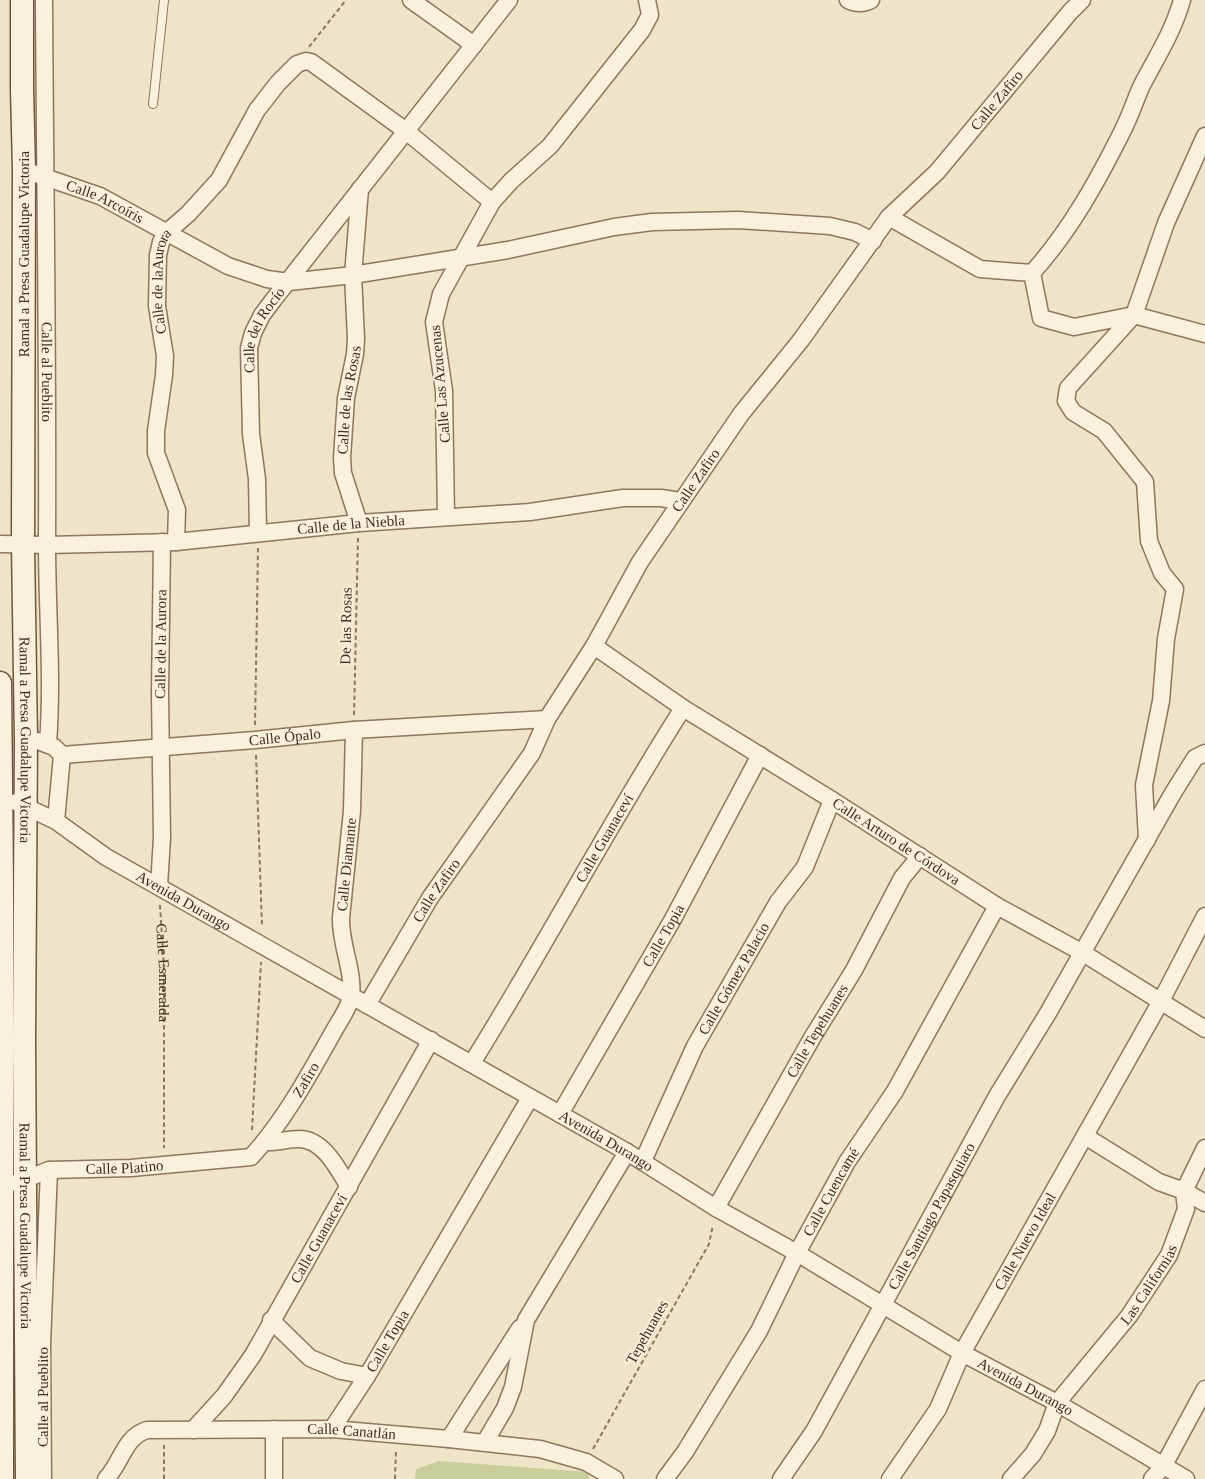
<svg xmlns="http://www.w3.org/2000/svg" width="1205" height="1479" font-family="'Times New Roman',serif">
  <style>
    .green { fill: #c9cf9b }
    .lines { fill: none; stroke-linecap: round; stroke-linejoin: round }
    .lane-casing { stroke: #8d765c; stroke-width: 10 }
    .street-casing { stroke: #8d765c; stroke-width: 19 }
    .secondary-casing { stroke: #6f573f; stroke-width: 25 }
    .path { stroke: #8d765c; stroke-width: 2; stroke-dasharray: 4.5 3; stroke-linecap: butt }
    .lane { stroke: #faf1dc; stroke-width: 8 }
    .street { stroke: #faf1dc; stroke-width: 16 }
    .secondary { stroke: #faf1dc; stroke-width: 22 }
    .labels { text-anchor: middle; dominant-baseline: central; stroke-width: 4.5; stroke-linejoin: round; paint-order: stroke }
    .street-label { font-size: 15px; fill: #3d2e20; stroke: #f7eed8 }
  </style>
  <rect width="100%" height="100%" fill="#f0e4c8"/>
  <path class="green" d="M439,1461L588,1472L589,1479H415L416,1469Z"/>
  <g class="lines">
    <defs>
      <path id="lane" d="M153,104L164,0"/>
      <g id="street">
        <path id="s2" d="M44,0C45,181 48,363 47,544C47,611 53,677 48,744"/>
        <path d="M411,0L474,45"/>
        <path d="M848,0C855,4 864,4 871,0"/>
        <path id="s3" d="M24,170L100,196L228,266L267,279L289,282L353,275L508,250L614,227L652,222L738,220L830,226L855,232L873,241"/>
        <path d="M889,217L980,269L1032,273L1041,318L1074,327L1134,315L1205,334"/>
        <path d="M1032,273C1070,231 1098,180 1123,130C1130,116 1135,101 1141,87C1156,58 1173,32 1182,0"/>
        <path d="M446,516L444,391L434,322L441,294L492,202L511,181L550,146L642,30L650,15L647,0"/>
        <path id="s4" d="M359,523L343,473L342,458L346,398L355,354L356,339L353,275L360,189"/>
        <path id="s5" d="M258,532L257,479L251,434L249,348L253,333L262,315L274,299L509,0"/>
        <path id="s6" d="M176,542L177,510L156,453V431L164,375L165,356L157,306L158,255L161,242L166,233L188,214L219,180L257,110L278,83L297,64L306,61L311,62L406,131L492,202"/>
        <path id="s7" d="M0,544L47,545L176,542L359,523L530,512L623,498H661L680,501"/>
        <path id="s8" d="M594,646L683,708L832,800L997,906L1083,953L1205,1029"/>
        <path id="s9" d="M38,741L54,747L62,755L255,740L354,730L547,719"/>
        <path id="s10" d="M16,802L56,821L106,857L627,1152L716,1208L797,1253L962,1353L1057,1403L1186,1479"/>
        <path d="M56,821L62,755"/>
        <path d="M1147,840L1144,785L1161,701L1166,639L1175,589L1162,573L1149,541L1145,482L1104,431L1073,412L1066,401L1068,388L1134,315L1166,223L1205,136"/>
        <path id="s11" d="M159,886L162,838L160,694L162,542"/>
        <path id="s12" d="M367,1005L430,898L532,753L547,719L594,646L640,562L741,414L801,340L889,217L937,172L1070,12L1082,0"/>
        <path id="s13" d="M472,1063C545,946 609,824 683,708"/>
        <path id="s14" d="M560,1114L673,919L760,755"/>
        <path d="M1085,1136L1159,1182L1184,1191L1205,1203"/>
        <path d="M264,1142C276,1143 287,1139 298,1139C323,1138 338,1169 349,1187"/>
        <path id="s15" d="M643,1161L695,1046L778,902L805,867L832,800"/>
        <path id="s16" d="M16,1183L49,1170L131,1168L251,1157C285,1120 310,1073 335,1029C340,1020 350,1006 351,996C354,970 340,944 341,918L352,811L354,730"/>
        <path id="s17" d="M716,1208L812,1038L854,970L902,878L920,856"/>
        <path d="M271,1320L310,1358L341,1371L367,1376"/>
        <path d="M274,1429V1479"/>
        <path id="s18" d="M332,1429L367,1376L530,1098"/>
        <path id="s19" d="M193,1430L224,1396L253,1355L431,1040"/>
        <path d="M449,1439L520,1328"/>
        <path d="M485,1442L505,1408L513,1387L526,1320L627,1152"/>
        <path d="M43,1479L42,1344L49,1170"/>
        <path id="s20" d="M106,1479C122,1462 124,1437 147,1430L332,1429L449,1439L540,1449L586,1462L615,1479"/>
        <path id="s21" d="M665,1479L685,1452L759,1331L797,1253L847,1162L895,1091L997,906"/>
        <path id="s22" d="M781,1479L814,1431L997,1096L1048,1013L1173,793L1195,758L1205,753"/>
        <path id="s23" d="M890,1479L938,1409L962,1353L1161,1001L1205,916"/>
        <path id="s24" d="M1011,1479L1033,1454L1047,1431L1057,1403L1129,1316L1169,1255L1186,1209L1184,1191L1205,1148"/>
        <path d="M1152,1479L1164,1465L1205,1389"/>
      </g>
      <g id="secondary">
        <path id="s25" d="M22,0V89L24,170L23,545L26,740L24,1042L27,1479"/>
        <path d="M0,683L2,885V1479"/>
      </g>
    </defs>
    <use href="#lane" class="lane-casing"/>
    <use href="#street" class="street-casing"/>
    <use href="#secondary" class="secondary-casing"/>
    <g class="path">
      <path d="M309,47L346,0"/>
      <path d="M354,715L358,538"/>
      <path d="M255,725L258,548"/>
      <path d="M256,755L262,926"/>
      <path id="s1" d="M160,905L164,969V1148"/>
      <path d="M252,1130L261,962"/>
      <path d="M593,1449L709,1244L713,1225"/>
      <path d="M164,1479V1445"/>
      <path d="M395,1479L396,1449"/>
    </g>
    <use href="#lane" class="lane"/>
    <use href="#street" class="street"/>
    <use href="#secondary" class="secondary"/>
  </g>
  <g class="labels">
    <g class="street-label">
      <text stroke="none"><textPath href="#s12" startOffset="1106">Calle Zafiro</textPath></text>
      <text stroke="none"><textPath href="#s3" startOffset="87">Calle Arcoíris</textPath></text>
      <text transform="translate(24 254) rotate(-90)">Ramal a Presa Guadalupe Victoria</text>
      <text stroke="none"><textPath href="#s6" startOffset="266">Calle de laAurora</textPath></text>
      <text stroke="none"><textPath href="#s5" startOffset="206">Calle del Rocío</textPath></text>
      <text stroke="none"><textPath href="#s2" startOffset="372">Calle al Pueblito</textPath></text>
      <text transform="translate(440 384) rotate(-95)">Calle Las Azucenas</text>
      <text stroke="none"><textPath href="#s4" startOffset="126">Calle de las Rosas</textPath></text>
      <text stroke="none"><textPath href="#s12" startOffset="620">Calle Zafiro</textPath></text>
      <text stroke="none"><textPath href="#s7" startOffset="352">Calle de la Niebla</textPath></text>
      <text transform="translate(346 626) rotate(-89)">De las Rosas</text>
      <text stroke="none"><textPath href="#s11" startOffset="242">Calle de la Aurora</textPath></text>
      <text stroke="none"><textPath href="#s9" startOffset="252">Calle Ópalo</textPath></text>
      <text stroke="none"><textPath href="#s25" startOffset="740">Ramal a Presa Guadalupe Victoria</textPath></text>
      <text stroke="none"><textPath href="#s13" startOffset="261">Calle Guanaceví</textPath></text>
      <text stroke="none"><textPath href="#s8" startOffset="360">Calle Arturo de Córdova</textPath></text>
      <text stroke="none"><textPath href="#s16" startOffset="561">Calle Diamante</textPath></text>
      <text stroke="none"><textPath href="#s12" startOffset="134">Calle Zafiro</textPath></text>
      <text stroke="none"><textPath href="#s10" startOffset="195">Avenida Durango</textPath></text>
      <text stroke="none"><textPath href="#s14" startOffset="206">Calle Topia</textPath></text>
      <text stroke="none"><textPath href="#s1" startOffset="68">Calle Esmeralda</textPath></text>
      <text stroke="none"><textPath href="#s15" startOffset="204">Calle Gómez Palacio</textPath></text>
      <text stroke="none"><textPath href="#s17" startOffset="204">Calle Tepehuanes</textPath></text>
      <text stroke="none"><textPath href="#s16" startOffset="333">Zafiro</textPath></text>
      <text stroke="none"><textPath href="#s10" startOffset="681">Avenida Durango</textPath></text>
      <text stroke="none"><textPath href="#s16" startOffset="111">Calle Platino</textPath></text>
      <text stroke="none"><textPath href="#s21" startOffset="332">Calle Cuencamé</textPath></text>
      <text stroke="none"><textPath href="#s22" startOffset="303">Calle Santiago Papasquiaro</textPath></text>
      <text stroke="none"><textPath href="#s25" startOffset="1226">Ramal a Presa Guadalupe Victoria</textPath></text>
      <text stroke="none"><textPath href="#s19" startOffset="230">Calle Guanaceví</textPath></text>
      <text stroke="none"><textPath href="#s23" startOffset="274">Calle Nuevo Ideal</textPath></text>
      <text stroke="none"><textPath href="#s24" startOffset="240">Las Californias</textPath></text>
      <text transform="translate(647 1332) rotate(-61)">Tepehuanes</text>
      <text stroke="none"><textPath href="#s18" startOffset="104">Calle Topia</textPath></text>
      <text stroke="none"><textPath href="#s10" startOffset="1167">Avenida Durango</textPath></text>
      <text transform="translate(43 1397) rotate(-90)">Calle al Pueblito</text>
      <text stroke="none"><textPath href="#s20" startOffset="270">Calle Canatlán</textPath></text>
    </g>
  </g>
</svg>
